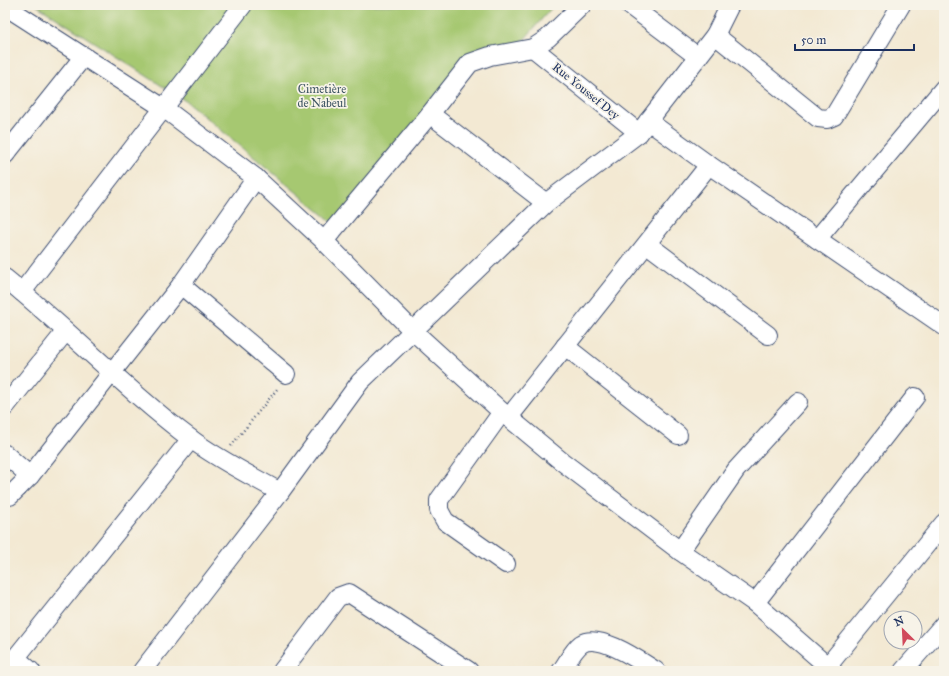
<svg xmlns="http://www.w3.org/2000/svg" width="949" height="676" font-family="'IM FELL Great Primer',serif">
  <style>
    .green { fill: #a6c871; stroke: #607c68 }
    .lines { fill: none; stroke-linecap: round; stroke-linejoin: round }
    .minor-casing { stroke: #3b4b70; stroke-width: 20 }
    .path { stroke: #3b4b70; stroke-width: 2.5; stroke-dasharray: 1 3; stroke-linecap: butt }
    .minor { stroke: #fff; stroke-width: 18 }
    .labels { text-anchor: middle; dominant-baseline: central; stroke-width: 3.5; stroke-linejoin: round; paint-order: stroke }
    .park-label { font-size: 12px; fill: #3e5563; stroke: #f7f3e8 }
    .street-label { font-size: 12px; fill: #1b2f5e; stroke: #f7f3e8 }
  </style>
  <rect width="100%" height="100%" fill="#f7f3e8"/>
  <filter id="ink" filterUnits="userSpaceOnUse"><feTurbulence type="fractalNoise" baseFrequency=".025" numOctaves="2"/><feDisplacementMap in="SourceGraphic" scale="8" xChannelSelector="R" yChannelSelector="G"/><feConvolveMatrix kernelMatrix="1 2 1 2 8 2 1 2 1" color-interpolation-filters="sRGB"/></filter>
  <filter id="wash" filterUnits="userSpaceOnUse"><feTurbulence type="fractalNoise" baseFrequency=".012" numOctaves="4" result="noise"/><feDisplacementMap in="SourceGraphic" scale="16" xChannelSelector="R" yChannelSelector="G"/><feGaussianBlur stdDeviation="0.9" result="paint"/><feColorMatrix in="noise" values="0 0 0 0 0 0 0 0 0 0 0 0 0 0 0 0 0 1.4 0 .05"/><feComposite in="paint" operator="in"/></filter>
  <g filter="url(#wash)">
    <rect width="100%" height="100%" fill="#f3e9d3"/>
    <path class="green" d="M36,5H554L516,49L471,56L336,225L187,102Z"/>
  </g>
  <g filter="url(#ink)">
    <g class="lines">
      <defs>
        <g id="minor">
          <path d="M629,5L698,57"/>
          <path d="M5,6L165,109L256,178L324,241L412,330L502,412L560,460L680,551L755,603L833,671"/>
          <path d="M715,35L818,118L827,119L834,116L901,5"/>
          <path d="M533,48L639,133"/>
          <path d="M430,114L546,203"/>
          <path d="M648,121L709,165L944,326"/>
          <path d="M5,155L84,56"/>
          <path d="M817,239L944,88"/>
          <path d="M324,241L430,114L470,63L490,56L533,48L548,38L582,5"/>
          <path d="M647,244L768,335"/>
          <path d="M5,278C69,330 126,390 191,439C219,460 250,475 280,492"/>
          <path d="M181,285L286,374"/>
          <path d="M22,292L243,5"/>
          <path d="M565,346L678,435"/>
          <path d="M5,407L66,331"/>
          <path d="M502,412L439,500V510L445,521L506,564"/>
          <path d="M509,417L709,165"/>
          <path d="M5,454L30,476"/>
          <path d="M10,496L30,476L181,285L256,178"/>
          <path d="M680,551L736,470L798,402"/>
          <path d="M755,603L915,397"/>
          <path d="M16,658L31,671"/>
          <path d="M827,667L944,523"/>
          <path d="M5,671L191,439"/>
          <path d="M142,671L280,492L360,382L546,203L639,133L715,35L730,5"/>
          <path d="M282,671L338,597L349,593L469,671"/>
          <path d="M561,671C567,663 573,650 581,644C599,632 640,661 656,671"/>
          <path d="M903,671L944,624"/>
        </g>
      </defs>
      <use href="#minor" class="minor-casing"/>
      <path class="path" d="M231,446L278,388"/>
      <use href="#minor" class="minor"/>
    </g>
  </g>
  <g class="labels">
    <g class="park-label">
      <text x="322" y="89">Cimetière<tspan x="322" dy="14">de Nabeul</tspan></text>
    </g>
    <g class="street-label">
      <text transform="translate(586 91) rotate(39)">Rue Youssef Dey</text>
    </g>
  </g>
  <rect width="949" height="676" fill="none" stroke="#f7f3e8" stroke-width="20"/>
  <g transform="translate(903 630) rotate(336)"><circle r="19" fill="#f7f3e8" stroke="#9fa5b1"/>
  <path d="M0-3L7 15L0 10L-7 15Z" fill="#d1495b"/>
  <text y="-6" font-size="11" font-weight="bold" text-anchor="middle" fill="#1b2f5e">N</text>
  </g>
  <path d="M795 44v6h119v-6" fill="none" stroke="#1b2f5e" stroke-width="2"/>
  <text x="801" y="44" font-size="12" fill="#1b2f5e" stroke="#f7f3e8" stroke-width="3" paint-order="stroke">50 m</text>
</svg>
